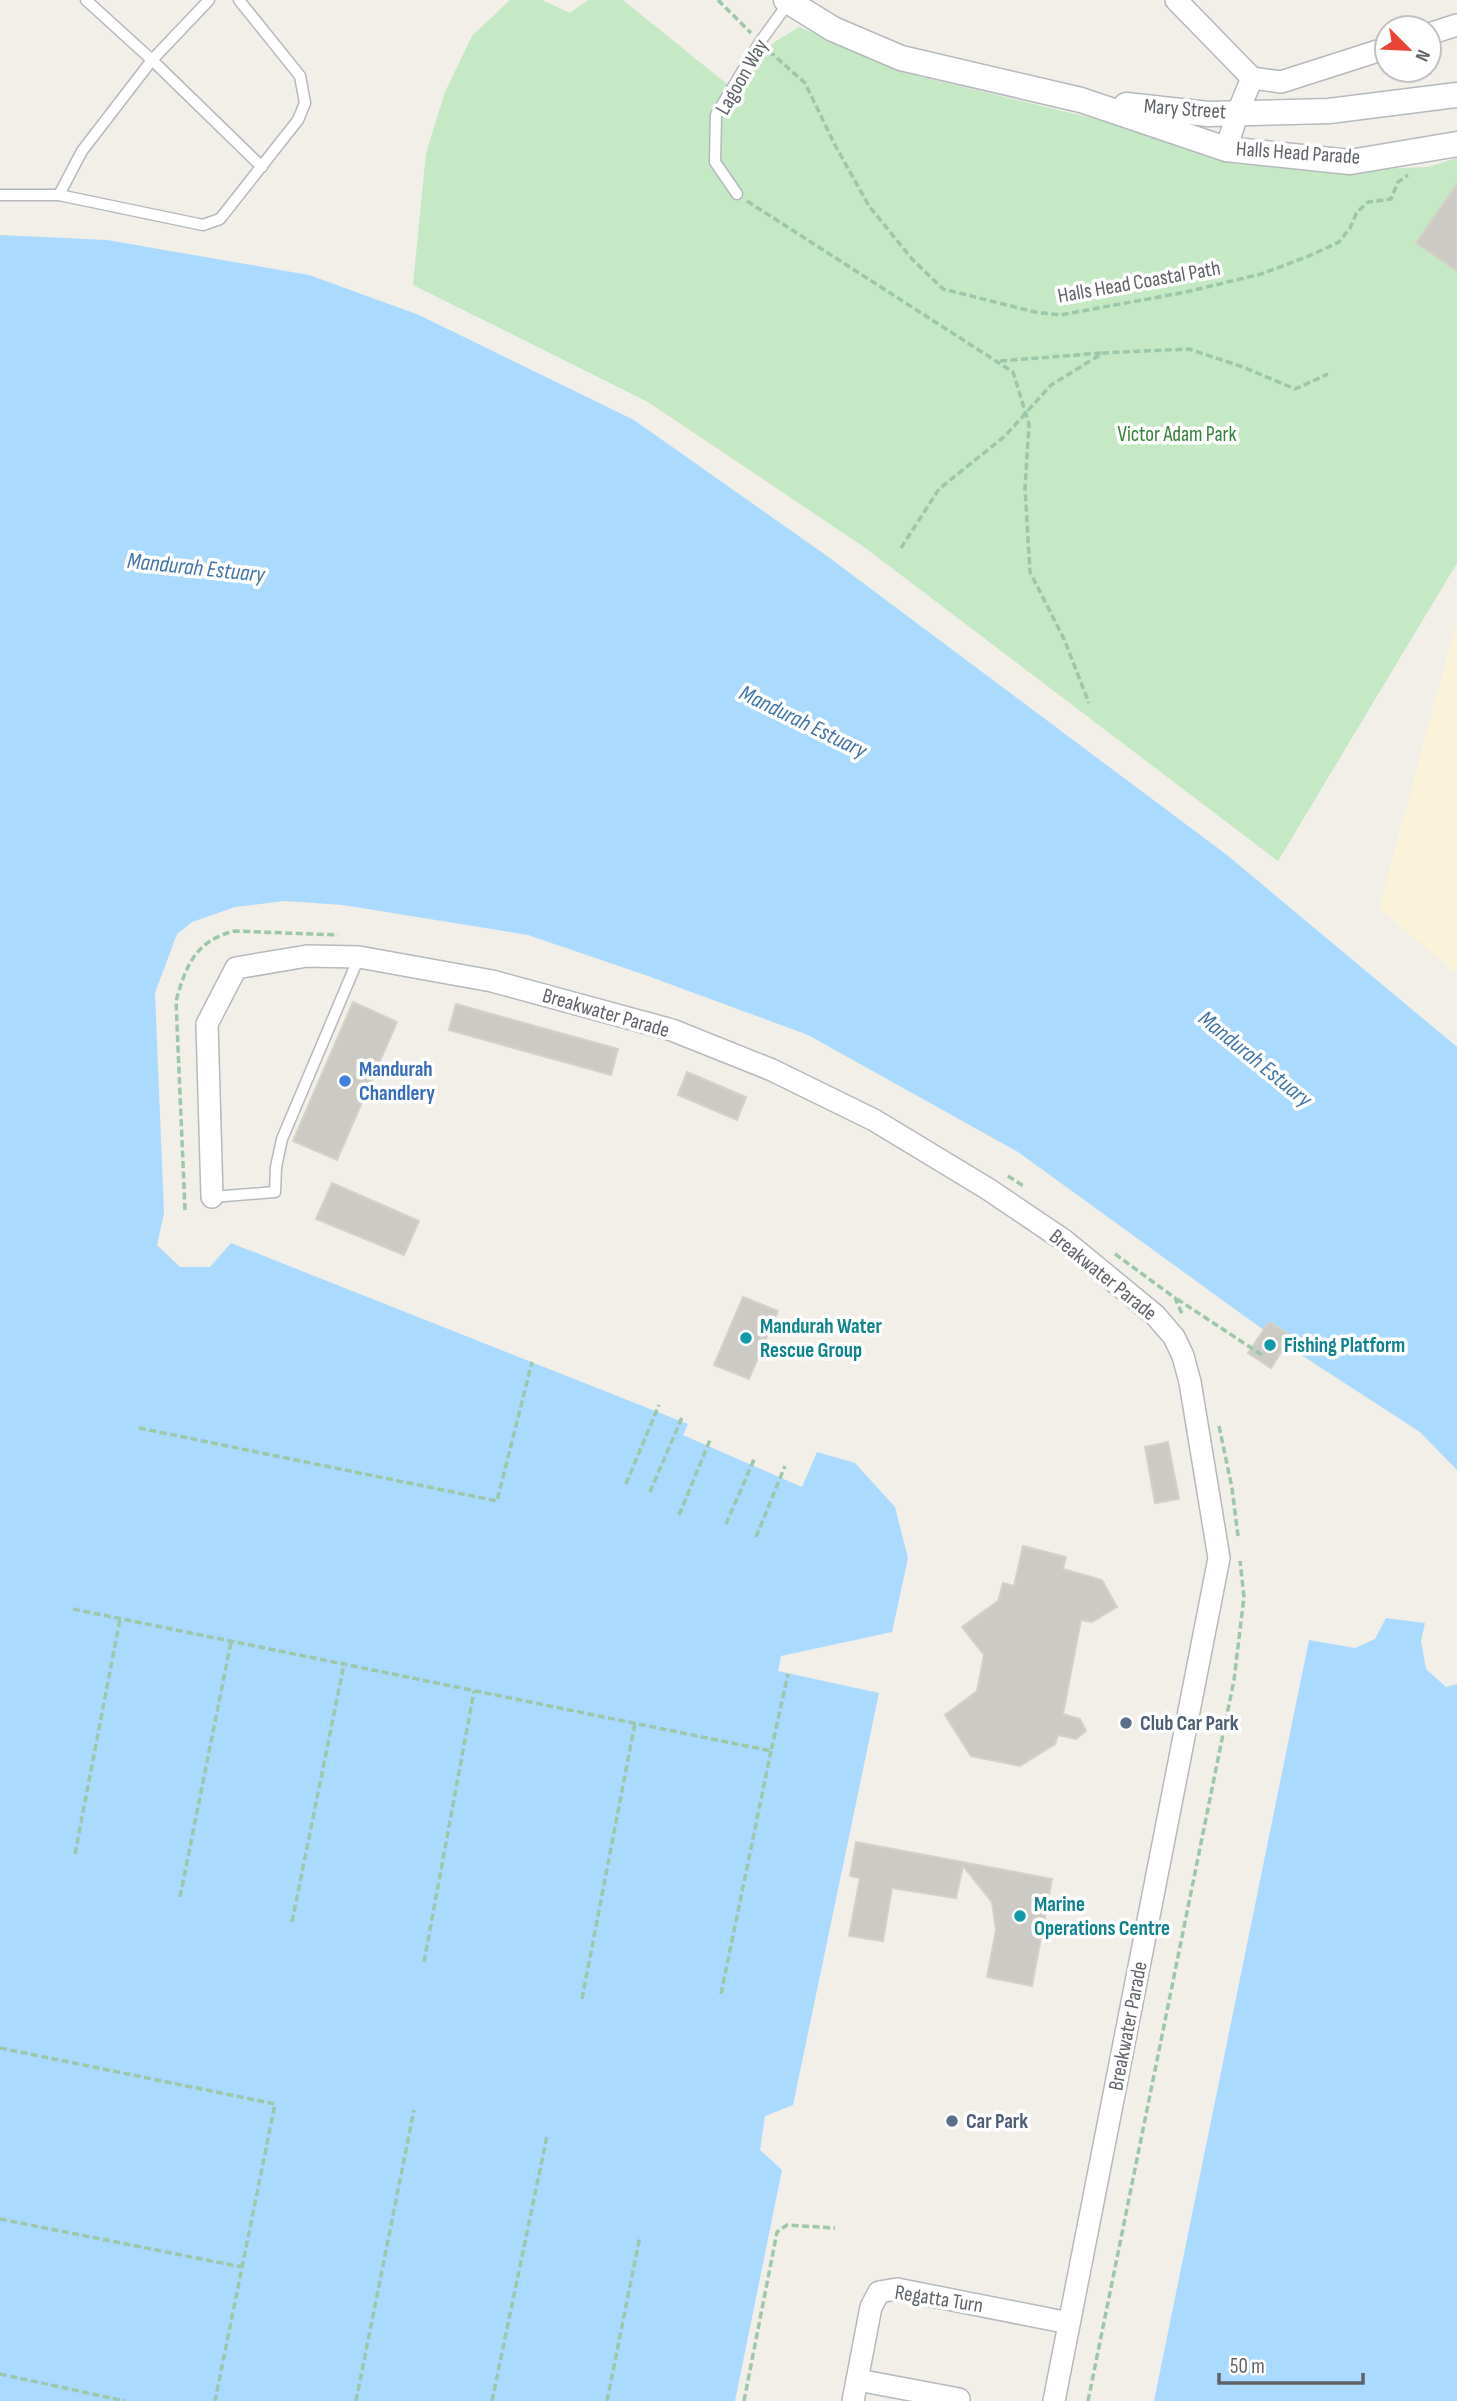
<svg xmlns="http://www.w3.org/2000/svg" width="1457" height="2401" font-family="'Sofia Sans Condensed',sans-serif">
  <style>
    .green { fill: #c5e8c5 }
    .sand { fill: #fbf3d9 }
    .water { fill: #aadaff }
    .building { fill: #cccac5; stroke: #d6d1c6; stroke-width: 2 }
    .lines { fill: none; stroke-linecap: round; stroke-linejoin: round }
    .service-casing { stroke: #b5b8bc; stroke-width: 13 }
    .minor-casing { stroke: #b5b8bc; stroke-width: 24 }
    .tertiary-casing { stroke: #b5b8bc; stroke-width: 27 }
    .path { stroke: #9cc7a9; stroke-width: 3.5; stroke-dasharray: 7 3.5; stroke-linecap: butt }
    .service { stroke: #fff; stroke-width: 10 }
    .minor { stroke: #fff; stroke-width: 21 }
    .tertiary { stroke: #fff; stroke-width: 24 }
    .shop-dot { fill: #3f7fe0; stroke: #fff; stroke-width: 2.5 }
    .culture-dot { fill: #0f9aa8; stroke: #fff; stroke-width: 2.5 }
    .service-dot { fill: #5c6f8a; stroke: #fff; stroke-width: 2.5 }
    .labels { text-anchor: middle; dominant-baseline: central; stroke-width: 7; stroke-linejoin: round; paint-order: stroke }
    .street-label { font-size: 21px; fill: #5f6368; stroke: #fff }
    .park-label { font-size: 21px; fill: #348238; stroke: #fff }
    .shop-label { font-size: 21px; font-weight: bold; fill: #366cbe; stroke: #fff; text-anchor: start }
    .culture-label { font-size: 21px; font-weight: bold; fill: #0d838f; stroke: #fff; text-anchor: start }
    .service-label { font-size: 21px; font-weight: bold; fill: #4e5e75; stroke: #fff; text-anchor: start }
    .water-label { font-size: 23px; font-style: italic; fill: #4174aa; stroke: #fff }
  </style>
  <rect width="100%" height="100%" fill="#f1efe8"/>
  <path class="green" d="M510,0H542L570,13L588,0H623L738,93L773,43L799,27L914,75L1125,126L1353,170L1428,167L1457,158V563L1278,861L864,547L648,402L413,285L426,153L445,92L472,36Z"/>
  <path class="sand" d="M1457,620V974L1379,908Z"/>
  <g class="water">
    <path d="M0,235L107,240L309,275L419,315L634,420L827,556L1227,855L1457,1047V1470L1420,1432L1272,1336L1018,1152L808,1035L648,976L528,935L343,905L284,901L235,907L192,922L177,934L155,993L164,1213L157,1245L180,1267H210L231,1243L688,1424L683,1435L802,1487L817,1452L855,1463L895,1507L908,1558L892,1632L781,1656L778,1671L879,1693L793,2105L765,2116L760,2150L782,2170L735,2401H0Z"/>
    <path d="M1386,1618L1425,1623L1421,1641L1426,1669L1446,1687L1457,1684V2401H1154L1309,1640L1355,1648L1375,1639Z"/>
  </g>
  <g class="building">
    <path d="M1457,184V271L1416,243Z"/>
    <path d="M353,1002L397,1022L337,1160L293,1141Z"/>
    <path d="M456,1004L618,1049L611,1075L449,1030Z"/>
    <path d="M687,1072L746,1097L737,1120L678,1095Z"/>
    <path d="M332,1183L419,1221L404,1255L316,1219Z"/>
    <path d="M743,1297L778,1311L749,1379L714,1365Z"/>
    <path d="M1269,1322L1291,1336L1271,1368L1248,1353Z"/>
    <path d="M1168,1442L1179,1499L1155,1503L1145,1447Z"/>
    <path d="M1023,1546L1066,1557L1063,1569L1102,1580L1117,1607L1092,1622L1081,1620L1063,1714L1080,1719L1086,1731L1076,1739L1058,1735L1055,1744L1020,1766L971,1756L945,1715L977,1691L984,1655L962,1627L998,1601L1003,1583L1014,1586Z"/>
    <path d="M856,1842L1052,1879L1032,1986L987,1977L996,1930L992,1902L963,1866L956,1898L892,1888L883,1941L849,1936L860,1878L850,1876Z"/>
  </g>
  <g class="lines">
    <defs>
      <g id="service">
        <path d="M86,0L152,60L262,167"/>
        <path d="M737,194L715,162L716,115L760,42L789,2"/>
        <path d="M0,195H59L203,225L220,219L298,120L305,103L300,76L239,0"/>
        <path d="M59,195L82,151L152,60L209,0"/>
        <path d="M212,1197L275,1192L276,1167L282,1139L359,957"/>
      </g>
      <g id="minor">
        <path d="M1176,0L1252,78"/>
        <path d="M1429,34L1457,25"/>
        <path d="M1226,149L1238,112L1252,78L1281,82L1387,48"/>
        <path d="M212,1197L207,1024L236,968L307,956L359,957L492,981L672,1030L772,1070L874,1120L988,1189L1065,1241L1155,1315L1174,1337L1183,1356L1190,1382L1219,1558L1054,2401"/>
        <path d="M858,2380L959,2399"/>
        <path d="M853,2401L871,2307L879,2292L897,2289L1069,2323"/>
      </g>
      <g id="tertiary">
        <path d="M786,0L833,29L901,58L1081,100L1226,149L1350,162L1457,144"/>
        <path d="M1126,105L1208,114L1329,111L1457,95"/>
      </g>
    </defs>
    <use href="#service" class="service-casing"/>
    <use href="#minor" class="minor-casing"/>
    <use href="#tertiary" class="tertiary-casing"/>
    <g class="path">
      <path d="M718,0L751,33"/>
      <path d="M769,51L805,83L835,145L869,206L912,259L943,289L1035,312L1060,315L1186,292L1261,274L1309,256L1339,242L1350,228L1357,212L1368,202L1391,199L1398,182L1408,175"/>
      <path d="M747,201L1013,372L1029,424L1025,488L1030,572L1064,639L1089,703"/>
      <path d="M1000,361L1101,353"/>
      <path d="M901,548L939,489L1005,436L1051,385L1103,353L1189,349L1243,367L1295,389L1328,374"/>
      <path d="M1008,1176L1025,1187"/>
      <path d="M185,1210L176,1001C186,965 196,940 235,931L338,935"/>
      <path d="M1115,1254L1175,1298L1183,1316"/>
      <path d="M1177,1299L1262,1355"/>
      <path d="M1219,1426L1232,1488L1238,1536"/>
      <path d="M139,1428L497,1501L532,1362"/>
      <path d="M626,1484L659,1405"/>
      <path d="M650,1492L683,1415"/>
      <path d="M679,1515L710,1440"/>
      <path d="M726,1524L755,1457"/>
      <path d="M756,1537L785,1466"/>
      <path d="M73,1609L771,1751L788,1674"/>
      <path d="M75,1854L120,1619"/>
      <path d="M180,1897L231,1642"/>
      <path d="M292,1922L344,1664"/>
      <path d="M424,1962L474,1691"/>
      <path d="M721,1994L771,1751"/>
      <path d="M582,1999L635,1723"/>
      <path d="M0,2048L275,2104L215,2401"/>
      <path d="M0,2219L242,2267"/>
      <path d="M0,2374L125,2401"/>
      <path d="M356,2401L414,2110"/>
      <path d="M492,2401L547,2136"/>
      <path d="M607,2401L640,2236"/>
      <path d="M744,2401L777,2232L787,2225L835,2228"/>
      <path d="M1088,2401L1234,1680L1244,1597L1240,1561"/>
    </g>
    <use href="#service" class="service"/>
    <use href="#minor" class="minor"/>
    <use href="#tertiary" class="tertiary"/>
  </g>
  <circle class="shop-dot" cx="345" cy="1081" r="7"/>
  <g class="culture-dot">
    <circle cx="746" cy="1338" r="7"/>
    <circle cx="1270" cy="1345" r="7"/>
    <circle cx="1020" cy="1916" r="7"/>
  </g>
  <g class="service-dot">
    <circle cx="1126" cy="1723" r="7"/>
    <circle cx="952" cy="2121" r="7"/>
  </g>
  <g class="labels">
    <g class="street-label">
      <text transform="translate(742 77) rotate(-60)">Lagoon Way</text>
      <text transform="translate(1185 109) rotate(4)">Mary Street</text>
      <text transform="translate(1298 153) rotate(4)">Halls Head Parade</text>
      <text transform="translate(1139 282) rotate(-10)">Halls Head Coastal Path</text>
      <text transform="translate(606 1013) rotate(16)">Breakwater Parade</text>
      <text transform="translate(1103 1275) rotate(39)">Breakwater Parade</text>
      <text transform="translate(1128 2026) rotate(-79)">Breakwater Parade</text>
      <text transform="translate(939 2299) rotate(9)">Regatta Turn</text>
    </g>
    <g class="park-label">
      <text x="1177" y="434">Victor Adam Park</text>
    </g>
    <g class="shop-label">
      <text x="359" y="1069">Mandurah<tspan x="359" dy="24">Chandlery</tspan></text>
    </g>
    <g class="culture-label">
      <text x="760" y="1326">Mandurah Water<tspan x="760" dy="24">Rescue Group</tspan></text>
      <text x="1284" y="1345">Fishing Platform</text>
      <text x="1034" y="1904">Marine<tspan x="1034" dy="24">Operations Centre</tspan></text>
    </g>
    <g class="service-label">
      <text x="1140" y="1723">Club Car Park</text>
      <text x="966" y="2121">Car Park</text>
    </g>
    <g class="water-label">
      <text transform="translate(196 568) rotate(6)">Mandurah Estuary</text>
      <text transform="translate(803 722) rotate(26)">Mandurah Estuary</text>
      <text transform="translate(1255 1059) rotate(39)">Mandurah Estuary</text>
    </g>
  </g>
  <g transform="translate(1408 49) rotate(114)"><circle r="33" fill="#ffffff" stroke="#bfc1c3" stroke-width="2"/>
  <path d="M0-5L12 26L0 18L-12 26Z" fill="#ea4335"/>
  <text y="-10" font-size="19" font-weight="bold" text-anchor="middle" fill="#5f6368">N</text>
  </g>
  <path d="M1219 2373v10h144v-10" fill="none" stroke="#5f6368" stroke-width="3.5"/>
  <text x="1230" y="2373" font-size="21" fill="#5f6368" stroke="#ffffff" stroke-width="5" paint-order="stroke">50 m</text>
</svg>
